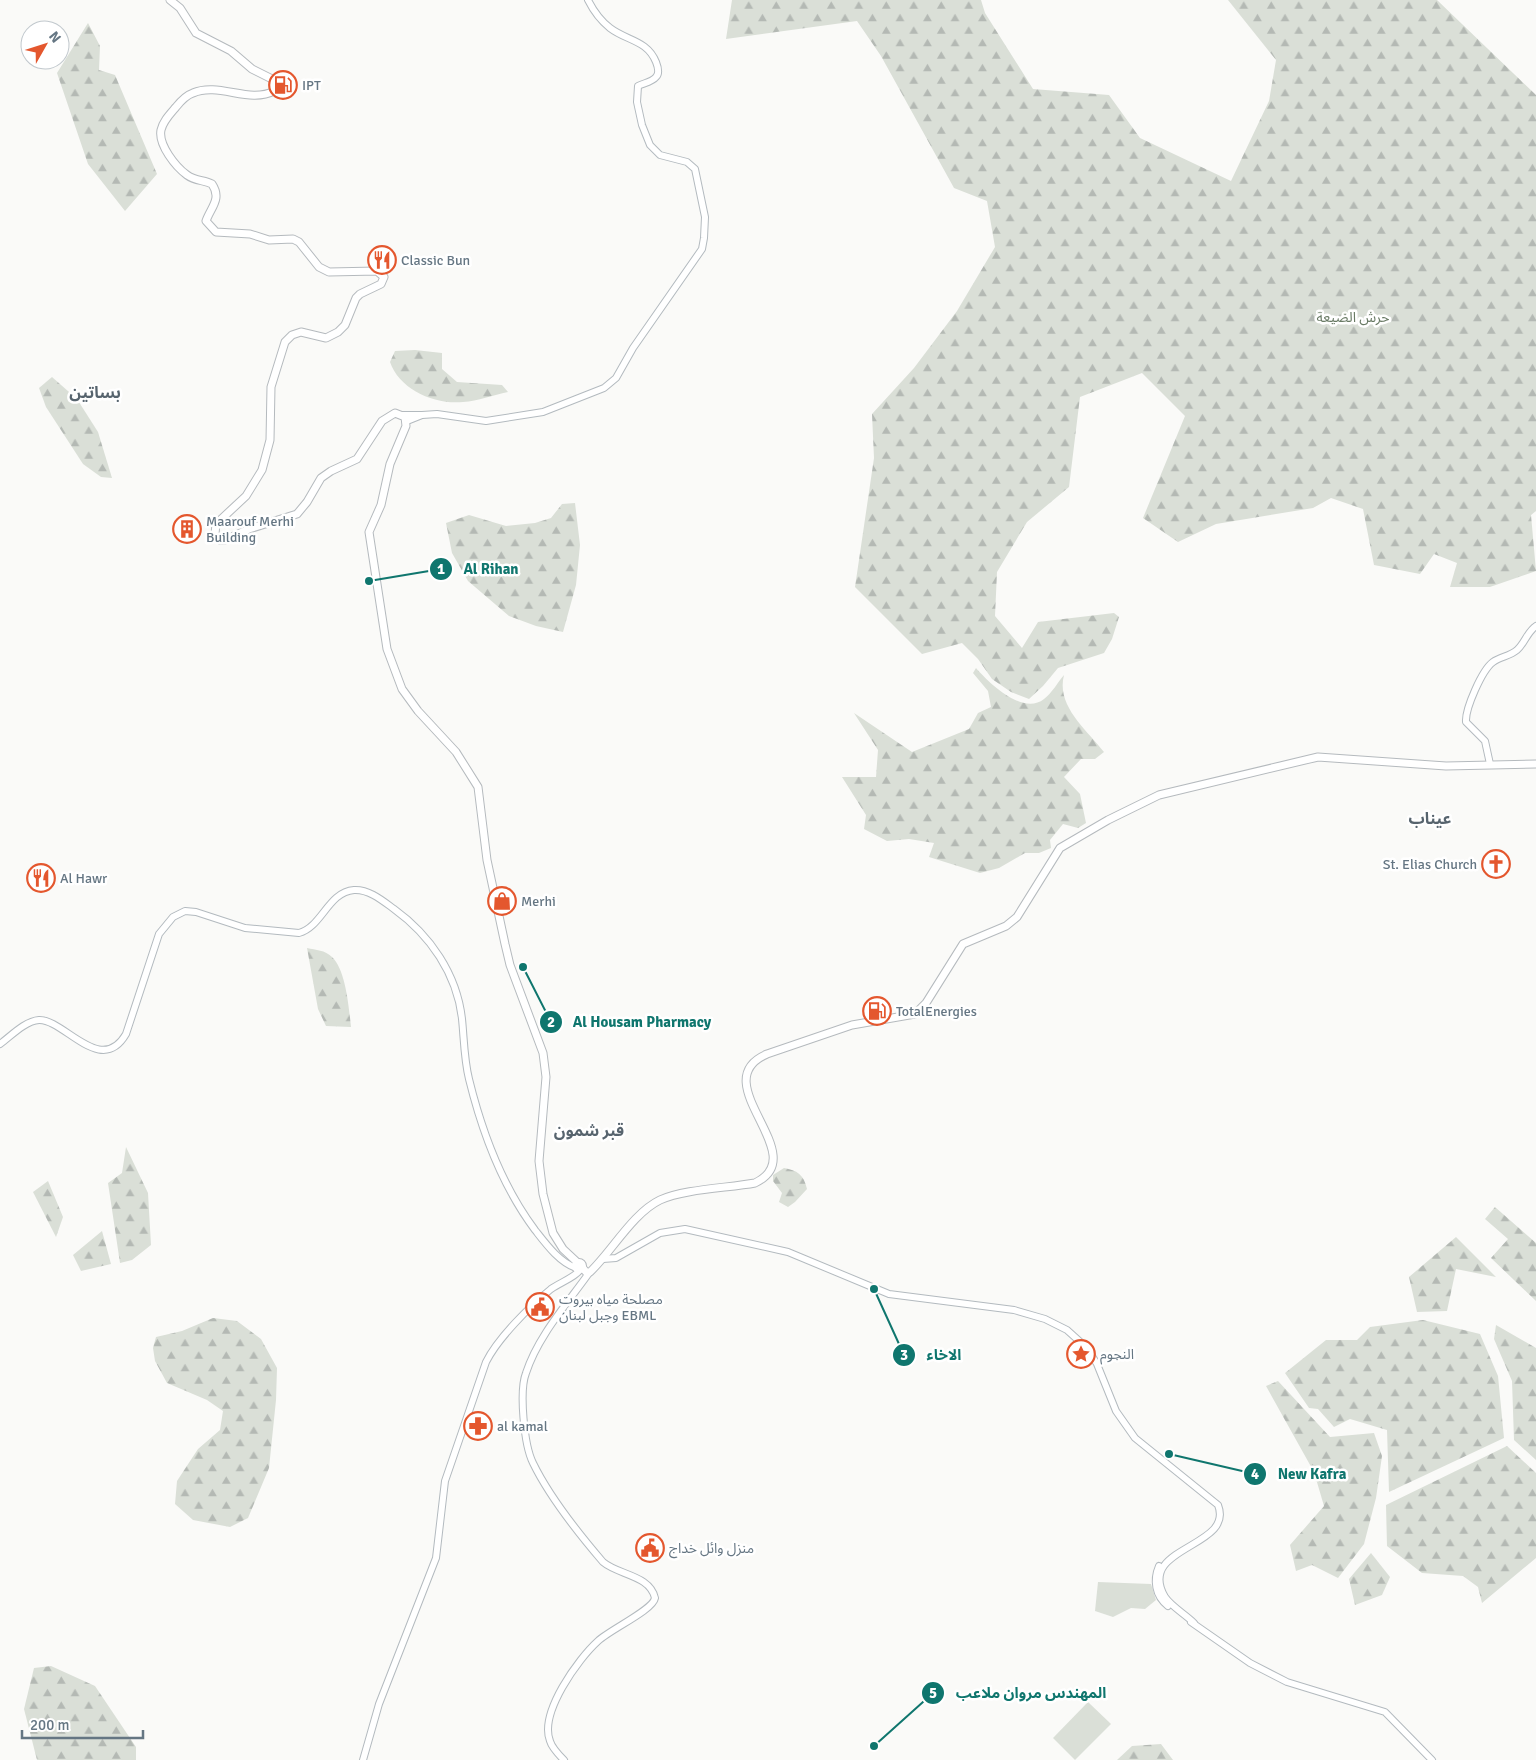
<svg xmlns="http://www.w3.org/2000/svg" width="1536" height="1760" font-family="Signika,'Noto Sans Arabic',sans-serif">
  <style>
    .forest { fill: url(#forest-firs) }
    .green { fill: #dadfd7 }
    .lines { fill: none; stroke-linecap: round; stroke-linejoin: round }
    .secondary-casing { stroke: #b3babf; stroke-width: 8 }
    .primary-casing { stroke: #b5babe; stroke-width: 9 }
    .secondary { stroke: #fff; stroke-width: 6 }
    .primary { stroke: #fff; stroke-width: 7 }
    .labels { text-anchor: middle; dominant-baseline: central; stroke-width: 5; stroke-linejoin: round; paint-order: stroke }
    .poi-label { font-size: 14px; fill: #657683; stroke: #fff; text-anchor: start }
    .park-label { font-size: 14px; fill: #687a64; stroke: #fff }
    .quarter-label { font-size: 16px; font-weight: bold; fill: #57646e; stroke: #fff }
    .leader { fill: none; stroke: #0f766e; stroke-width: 2 }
    .callout-dot { fill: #0f766e; stroke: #fff; stroke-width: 2 }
    .mark-label { font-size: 15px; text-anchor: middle; font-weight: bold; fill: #fff }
    .callout-label { font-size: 15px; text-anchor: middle; font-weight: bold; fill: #0f766e; stroke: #fff; stroke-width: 5; stroke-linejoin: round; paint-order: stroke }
  </style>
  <defs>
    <pattern id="forest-firs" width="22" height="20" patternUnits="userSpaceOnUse" patternTransform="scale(1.25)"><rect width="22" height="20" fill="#dadfd7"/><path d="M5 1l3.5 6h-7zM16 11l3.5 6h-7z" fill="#b4b9b4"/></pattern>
  </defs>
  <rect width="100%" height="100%" fill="#fafaf8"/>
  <g class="forest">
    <path d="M732,0H981L985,13L1033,89L1109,95L1140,138L1231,181L1269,101L1276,60L1228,0H1437L1536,95V511L1531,515L1536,571L1490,587H1450L1457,563L1434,554L1420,574L1374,565L1363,509L1331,498L1313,508L1216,524L1178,542L1143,518L1185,416L1142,373L1080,397L1069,487L1027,522L997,572L995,616L1022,648L1038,622L1114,613L1119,617L1112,639L1104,653L1058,668L1043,686L1029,699L1011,692L992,679L978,659L962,643L922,654L855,587L874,458L872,414L914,368L957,311L995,247L987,201L954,188L881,56L857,21L726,39Z"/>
    <path d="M88,23L100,46L99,70L115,75L157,174L125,211L88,164L57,73Z"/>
    <path d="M415,350L442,353V369L457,382L502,385L508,392C493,395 478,401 463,402C434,405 399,389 390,362L395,351Z"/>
    <path d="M52,377L77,399L98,432L112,478L101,477L83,464L46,407L39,388Z"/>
    <path d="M575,503L580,545L576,585L563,632L536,626L509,616L468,581L452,553L446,523L469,515L506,526L535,523L551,518L562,504Z"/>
    <path d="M976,668C989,683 1023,716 1044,699C1052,693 1058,682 1064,675C1056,706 1086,729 1104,752L1095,759H1081L1064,777L1080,794L1086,823L1078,828L1063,824L1050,840L1051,848L1039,853H1025L999,868L980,873L929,857L934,843L909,839L887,841L864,829L866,815L842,777H876L878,750L854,713L912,752L969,729L978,713L991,707L988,691L973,673Z"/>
    <path d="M307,948C316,950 325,950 332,957C346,970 349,1009 351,1027L326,1026L318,1009Z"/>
    <path d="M126,1147L148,1193L151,1245L132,1260L120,1263L108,1183L122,1173Z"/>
    <path d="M784,1168C797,1170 804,1175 807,1189L795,1202L788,1207L779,1202L782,1193L773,1181V1175Z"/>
    <path d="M48,1181L63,1217L56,1237L33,1192Z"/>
    <path d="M1495,1207L1536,1243V1301L1491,1258L1508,1239L1485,1219Z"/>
    <path d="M102,1231L111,1264L81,1271L73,1255Z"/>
    <path d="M1456,1237L1496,1277L1456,1269L1447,1311L1417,1312L1409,1277Z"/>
    <path d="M213,1318L237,1321L261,1339L277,1368L276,1400L269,1468L248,1518L230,1527L193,1520L175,1504L177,1481L198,1449L220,1430L223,1411L207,1400L167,1383L155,1361L153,1348L156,1337L182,1331Z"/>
    <path d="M1423,1320L1480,1334L1498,1376L1504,1438L1389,1492L1387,1430L1350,1419L1334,1427L1318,1409L1309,1408L1285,1373L1326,1340H1357L1370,1327Z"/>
    <path d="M1496,1325L1536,1348V1460L1514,1440L1512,1381L1494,1339Z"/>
    <path d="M1278,1381L1330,1437L1374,1433L1382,1456L1376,1498L1364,1544L1338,1578L1312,1565L1296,1571L1290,1545L1324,1506L1314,1472L1266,1386Z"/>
    <path d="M1507,1446L1536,1473V1558L1482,1603L1478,1587L1463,1576L1422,1573L1387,1546L1386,1505Z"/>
    <path d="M1371,1553L1390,1577L1382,1595L1355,1605L1349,1579Z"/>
    <path d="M51,1666L95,1686L136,1747V1760H37L24,1709L34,1668Z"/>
    <path d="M1161,1744L1173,1760H1117L1132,1746Z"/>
  </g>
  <g class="green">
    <path d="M1098,1582L1151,1584L1156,1600L1145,1609L1131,1608L1113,1617L1095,1611Z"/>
    <path d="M1088,1702L1111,1724L1075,1760L1053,1738Z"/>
  </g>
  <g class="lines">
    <defs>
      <g id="secondary">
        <path d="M402,415H421"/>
        <path d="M407,421L422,415L437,414L486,421L543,412L604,388L616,378L633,348L702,249L704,238L705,217L695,169L687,162L660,155L650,145L642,125L637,102L638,86C644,83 652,82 656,77C660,73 658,67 656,62C647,40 627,41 610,28C601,21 593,10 588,0"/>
        <path d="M1490,764L1485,741L1466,722C1465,709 1482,670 1493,662C1500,657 1510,656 1517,650C1525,643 1527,632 1536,626"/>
        <path d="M0,1044C11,1036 25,1021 39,1020C64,1019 101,1077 126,1034L159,934L173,917L185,911L196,912L245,928L299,933C322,927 328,892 354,890C369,889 383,901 394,909C430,935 457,974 462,1019C464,1038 464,1059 469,1079C482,1132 502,1186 535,1230C546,1244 559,1262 576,1268"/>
        <path d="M603,1259L616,1258L660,1233L685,1229L788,1252L889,1294L1014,1310L1045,1319L1067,1330L1087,1348L1097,1364L1116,1411L1135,1438L1218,1505C1235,1548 1135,1546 1165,1597C1172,1607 1185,1614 1194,1623"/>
        <path d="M1159,1566C1153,1580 1155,1596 1168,1606"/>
        <path d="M1191,1622L1250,1663L1287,1682L1385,1712L1432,1760"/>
        <path d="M363,1760L379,1704L436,1558L445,1481L486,1362C498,1338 530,1306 551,1289C559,1283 574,1278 580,1270"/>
        <path d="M564,1760C559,1755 552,1748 550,1741C539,1713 578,1659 598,1641C611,1629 653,1610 655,1598C650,1575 618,1575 603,1562C579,1534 549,1496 533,1463C524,1445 519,1391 526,1373C538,1336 567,1304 589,1273"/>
      </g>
      <g id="primary">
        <path d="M170,0L180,8L196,33L231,51L252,69L272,79L278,85L274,91C249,104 219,82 193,93C187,95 180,102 176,107C170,114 163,121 161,130C158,145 176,167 187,175C195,181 204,180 212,184C222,199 211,207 206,221L216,232L250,234L269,240L293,239L299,242L319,267L329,272L377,271L384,277L381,284L360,294L356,298L345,325L338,332L326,338L301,332L292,335L285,342L271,387L270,440L262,470L246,496L216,524L215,534L220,540H225L249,529L297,514L307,502L321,478L331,471L357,459L382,421L395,413L405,417L406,426L390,464L381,505L369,532L387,649L402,689L418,711L456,752L478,787L487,860L505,944L510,965L543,1053L546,1077L539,1161L543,1194L553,1233L563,1249L578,1263"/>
        <circle cx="579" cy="1266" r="3.5"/>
        <path d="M582,1267L586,1272H590C612,1251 633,1213 660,1200C684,1189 728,1188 755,1183C815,1155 702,1082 767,1054L852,1025L915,1014L926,1003L963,944L1006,926L1017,917L1060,848L1108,820L1159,795L1318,757L1446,766L1536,764"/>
      </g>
    </defs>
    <use href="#secondary" class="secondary-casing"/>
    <use href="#primary" class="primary-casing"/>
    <use href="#secondary" class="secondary"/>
    <use href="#primary" class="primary"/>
  </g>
  <defs>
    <symbol id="fuel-ring" viewBox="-11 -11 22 22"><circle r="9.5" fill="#fff" stroke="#e4572e" stroke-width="1.5"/><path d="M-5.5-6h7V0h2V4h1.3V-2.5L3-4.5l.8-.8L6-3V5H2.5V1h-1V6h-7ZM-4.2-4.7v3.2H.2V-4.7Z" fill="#e4572e"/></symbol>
    <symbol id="restaurant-ring" viewBox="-11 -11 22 22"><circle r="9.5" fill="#fff" stroke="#e4572e" stroke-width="1.5"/><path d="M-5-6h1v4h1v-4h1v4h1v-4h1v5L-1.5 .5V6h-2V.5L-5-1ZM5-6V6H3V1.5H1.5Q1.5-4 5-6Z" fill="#e4572e"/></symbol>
    <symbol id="building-ring" viewBox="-11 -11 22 22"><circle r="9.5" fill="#fff" stroke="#e4572e" stroke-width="1.5"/><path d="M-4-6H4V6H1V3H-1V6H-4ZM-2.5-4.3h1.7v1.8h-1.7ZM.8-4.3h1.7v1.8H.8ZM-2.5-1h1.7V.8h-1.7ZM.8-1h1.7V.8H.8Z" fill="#e4572e"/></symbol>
    <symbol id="church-ring" viewBox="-11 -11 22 22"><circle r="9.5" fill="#fff" stroke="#e4572e" stroke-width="1.5"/><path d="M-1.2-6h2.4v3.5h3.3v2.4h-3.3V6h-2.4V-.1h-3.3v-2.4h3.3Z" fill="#e4572e"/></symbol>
    <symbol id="shop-ring" viewBox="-11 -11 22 22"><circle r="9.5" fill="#fff" stroke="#e4572e" stroke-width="1.5"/><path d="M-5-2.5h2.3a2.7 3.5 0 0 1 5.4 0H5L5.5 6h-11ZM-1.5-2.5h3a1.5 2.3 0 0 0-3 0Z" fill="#e4572e"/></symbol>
    <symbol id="civic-ring" viewBox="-11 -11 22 22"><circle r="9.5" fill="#fff" stroke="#e4572e" stroke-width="1.5"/><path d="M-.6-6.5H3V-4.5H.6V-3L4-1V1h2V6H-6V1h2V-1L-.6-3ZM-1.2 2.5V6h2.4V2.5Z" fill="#e4572e"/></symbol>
    <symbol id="sight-ring" viewBox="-11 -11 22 22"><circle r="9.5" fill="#fff" stroke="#e4572e" stroke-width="1.5"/><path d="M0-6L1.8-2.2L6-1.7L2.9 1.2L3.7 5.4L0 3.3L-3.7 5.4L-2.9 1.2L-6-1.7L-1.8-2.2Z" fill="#e4572e"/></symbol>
    <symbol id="pharmacy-ring" viewBox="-11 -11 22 22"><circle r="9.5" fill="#fff" stroke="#e4572e" stroke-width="1.5"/><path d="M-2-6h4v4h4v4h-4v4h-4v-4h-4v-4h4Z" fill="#e4572e"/></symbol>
  </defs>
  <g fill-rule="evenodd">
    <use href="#fuel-ring" x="267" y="69" width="32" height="32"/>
    <use href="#restaurant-ring" x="366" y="244" width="32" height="32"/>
    <use href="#building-ring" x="171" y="513" width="32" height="32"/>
    <use href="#church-ring" x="1480" y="848" width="32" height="32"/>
    <use href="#restaurant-ring" x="25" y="862" width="32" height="32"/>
    <use href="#shop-ring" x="486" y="885" width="32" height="32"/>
    <use href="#fuel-ring" x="861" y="995" width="32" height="32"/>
    <use href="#civic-ring" x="524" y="1291" width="32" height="32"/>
    <use href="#sight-ring" x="1065" y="1338" width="32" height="32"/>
    <use href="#pharmacy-ring" x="462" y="1410" width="32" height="32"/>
    <use href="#civic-ring" x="634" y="1532" width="32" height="32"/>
  </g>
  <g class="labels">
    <g class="poi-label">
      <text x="302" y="85">IPT</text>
      <text x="401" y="260">Classic Bun</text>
      <text x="206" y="521">Maarouf Merhi<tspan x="206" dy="16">Building</tspan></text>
      <text x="1477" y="864" text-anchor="end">St. Elias Church</text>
      <text x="60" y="878">Al Hawr</text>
      <text x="521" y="901">Merhi</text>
      <text x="896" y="1011">TotalEnergies</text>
      <text x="559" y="1299">مصلحة مياه بيروت<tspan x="559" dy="16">وجبل لبنان EBML</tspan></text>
      <text x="1100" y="1354">النجوم</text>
      <text x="497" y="1426">al kamal</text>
      <text x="669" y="1548">منزل وائل خداج</text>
    </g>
    <g class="park-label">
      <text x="1353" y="317">حرش الضيعة</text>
    </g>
    <g class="quarter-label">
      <text x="95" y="393">بساتين</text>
      <text x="1430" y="819">عيناب</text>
      <text x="589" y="1131">قبر شمون</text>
    </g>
  </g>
  <path class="leader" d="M369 581L441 569M523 967L551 1022M874 1289L904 1355M1169 1454L1255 1474M874 1746L933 1693"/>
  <g class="callout-dot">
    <circle cx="369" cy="581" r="5"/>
    <circle cx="523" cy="967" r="5"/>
    <circle cx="874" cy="1289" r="5"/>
    <circle cx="1169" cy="1454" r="5"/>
    <circle cx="874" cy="1746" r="5"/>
    <circle cx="441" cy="569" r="12"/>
    <circle cx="551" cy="1022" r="12"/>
    <circle cx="904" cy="1355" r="12"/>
    <circle cx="1255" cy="1474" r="12"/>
    <circle cx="933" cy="1693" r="12"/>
  </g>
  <g class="mark-label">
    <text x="441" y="574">1</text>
    <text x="551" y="1027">2</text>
    <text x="904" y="1360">3</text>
    <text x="1255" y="1479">4</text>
    <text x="933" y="1698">5</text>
  </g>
  <g class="callout-label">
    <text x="491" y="574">Al Rihan</text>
    <text x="642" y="1027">Al Housam Pharmacy</text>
    <text x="944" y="1360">الاخاء</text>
    <text x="1312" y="1479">New Kafra</text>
    <text x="1031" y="1698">المهندس مروان ملاعب</text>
  </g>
  <g transform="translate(45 45) rotate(51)"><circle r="24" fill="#ffffff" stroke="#c1c8cd"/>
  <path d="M0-4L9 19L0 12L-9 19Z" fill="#e4572e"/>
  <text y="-8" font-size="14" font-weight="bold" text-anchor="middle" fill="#657683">N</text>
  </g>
  <path d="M22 1730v8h121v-8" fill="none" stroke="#657683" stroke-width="2.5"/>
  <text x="30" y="1730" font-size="15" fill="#657683" stroke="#ffffff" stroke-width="4" paint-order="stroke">200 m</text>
</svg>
